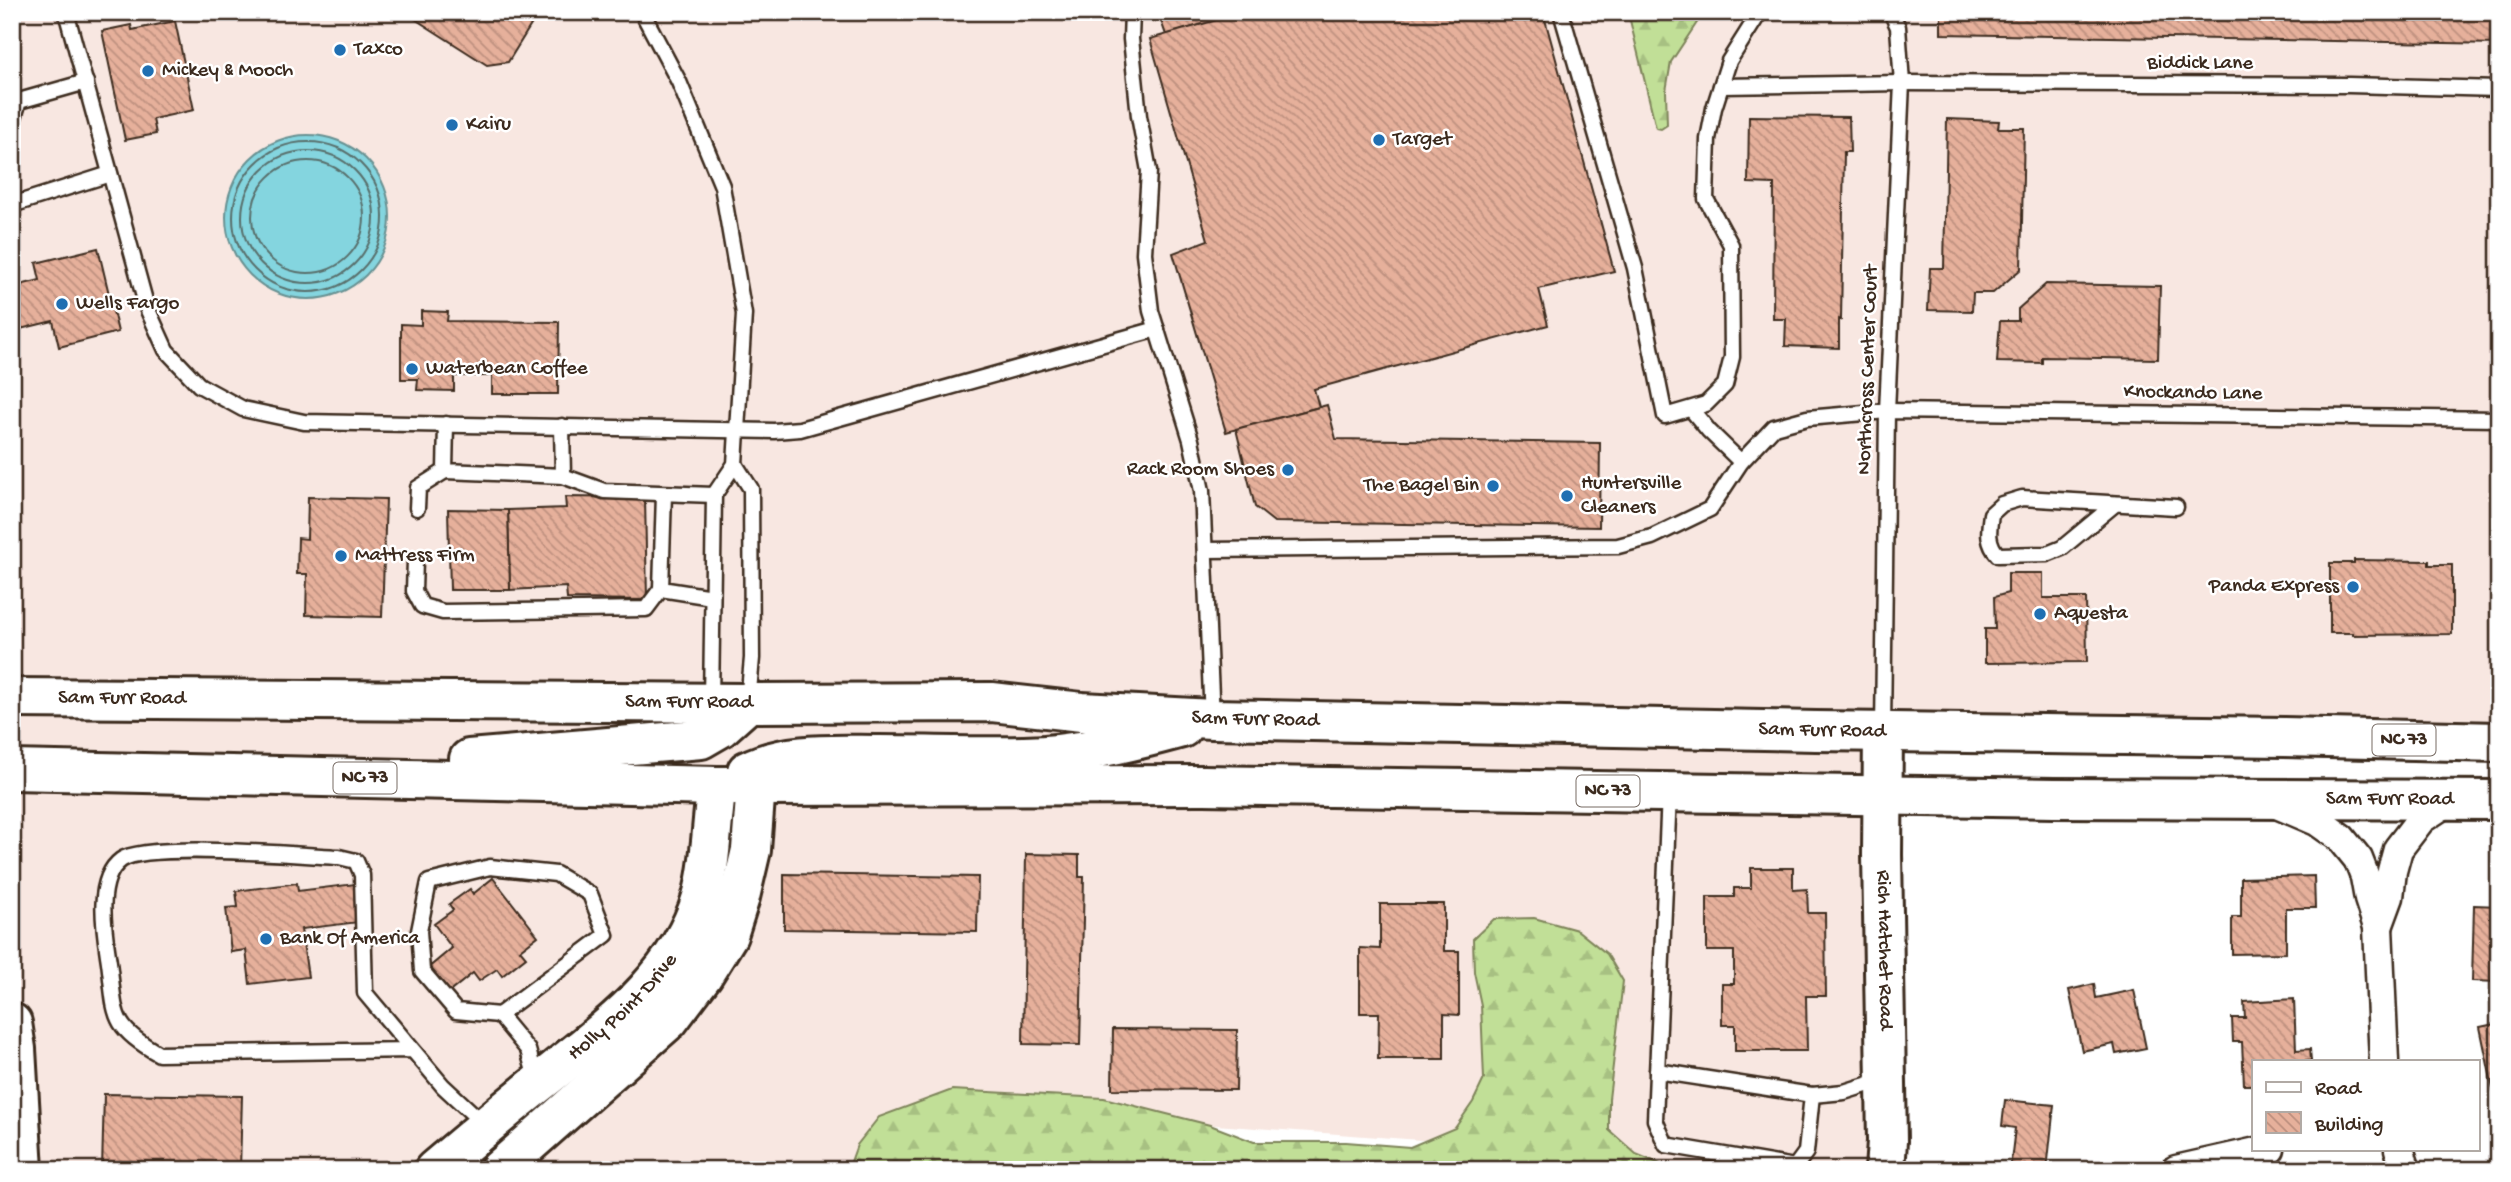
<svg xmlns="http://www.w3.org/2000/svg" width="2511" height="1182" font-family="'Gochi Hand',sans-serif">
  <style>
    .built { fill: #f8e7e1 }
    .forest { fill: url(#forest-firs); stroke: #7e845a; stroke-width: 2 }
    .water { fill: #84d5df; stroke: #679192; stroke-width: 2 }
    .lines { fill: none; stroke-linecap: round; stroke-linejoin: round }
    .shore { stroke: #586e6b; stroke-width: 2 }
    .building { fill: url(#building-back-hatch); stroke: #3b2a1e; stroke-width: 2 }
    .lane-casing { stroke: #3b2a1e; stroke-width: 19 }
    .street-casing { stroke: #3b2a1e; stroke-width: 33 }
    .secondary-casing { stroke: #3b2a1e; stroke-width: 44 }
    .primary-casing { stroke: #3b2a1e; stroke-width: 44 }
    .lane { stroke: #fff; stroke-width: 14 }
    .street { stroke: #fff; stroke-width: 28 }
    .secondary { stroke: #fff; stroke-width: 38 }
    .primary { stroke: #fff; stroke-width: 38 }
    .poi-dot { fill: #1f6fb2; stroke: #fff; stroke-width: 2.5 }
    .labels { text-anchor: middle; dominant-baseline: central; stroke-width: 5; stroke-linejoin: round; paint-order: stroke }
    .shield { fill: #fff; stroke: #766a62; stroke-width: 2 }
    .shield-label { font-size: 19px; font-weight: bold; fill: #3b2a1e }
    .poi-label { font-size: 21px; fill: #3b2a1e; stroke: #fff; text-anchor: start }
    .street-label { font-size: 21px; fill: #3b2a1e; stroke: #fff }
  </style>
  <defs>
    <pattern id="forest-firs" width="22" height="20" patternUnits="userSpaceOnUse" patternTransform="scale(1.75)"><rect width="22" height="20" fill="#c1df97"/><path d="M5 1l3.5 6h-7zM16 11l3.5 6h-7z" fill="#a7c082"/></pattern>
    <pattern id="building-back-hatch" width="6" height="6" patternUnits="userSpaceOnUse" patternTransform="scale(1.75)"><rect width="6" height="6" fill="#e6b09b"/><path d="M-1 5l2 2M0 0l6 6M5-1l2 2" fill="none" stroke="#bc8f7e"/></pattern>
  </defs>
  <rect width="100%" height="100%" fill="#fff"/>
  <filter id="ink" filterUnits="userSpaceOnUse"><feTurbulence type="fractalNoise" baseFrequency=".0143" numOctaves="2"/><feDisplacementMap in="SourceGraphic" scale="14" xChannelSelector="R" yChannelSelector="G"/><feConvolveMatrix kernelMatrix="1 2 1 2 8 2 1 2 1" color-interpolation-filters="sRGB"/></filter>
  <g filter="url(#ink)">
    <path class="built" d="M12,12H2499V742L1883,731L1885,1170H1630L1570,1151L957,1106L888,1170H12Z"/>
    <g class="forest">
      <path d="M1628,12H1704L1671,62L1666,91L1667,125L1661,129L1656,128Z"/>
      <path d="M1534,918L1577,930L1607,954L1623,981L1609,1099V1130L1636,1154L1675,1170H848L857,1145L879,1117L952,1090L1104,1098L1210,1125L1254,1142H1346L1410,1147L1455,1128L1473,1102L1484,1079L1481,1005L1474,972L1473,939L1494,919Z"/>
    </g>
    <circle class="water" cx="308" cy="217" r="82"/>
    <g class="lines">
      <g class="shore">
        <circle cx="308" cy="217" r="75"/>
        <circle cx="308" cy="217" r="66"/>
        <circle cx="308" cy="217" r="56"/>
      </g>
    </g>
    <g class="building">
      <path d="M404,12H539L508,62L487,65Z"/>
      <path d="M1158,12H1245L1166,35Z"/>
      <path d="M1245,12H1543L1614,271L1539,289L1548,325L1314,389L1319,407L1226,432L1173,253L1208,240L1150,39Z"/>
      <path d="M1941,12H2499V44L1941,34Z"/>
      <path d="M175,21L194,110L153,119L156,134L125,140L102,31L131,25L132,30Z"/>
      <path d="M1749,116L1849,117L1850,152H1844L1841,320L1839,319V348L1785,346L1786,319H1773L1774,184L1748,183Z"/>
      <path d="M1947,119L1999,121L1998,128H2024L2021,269L1993,293H1973L1972,311L1928,310L1930,268H1944Z"/>
      <path d="M98,248L118,332L59,347L53,321L12,331V287L40,280L36,263Z"/>
      <path d="M2046,284L2160,286L2158,359L2042,357V363L1997,362L2000,321H2018V309Z"/>
      <path d="M421,311L448,312L447,321L559,322L558,394H492V376H454V391L417,390L418,379H401V324L421,325Z"/>
      <path d="M1327,405L1336,439L1600,443L1599,527L1274,522L1255,507L1236,429Z"/>
      <path d="M308,497L386,499L382,617L306,615L307,574H297L298,538L307,539Z"/>
      <path d="M565,497L645,498L647,600L567,599L566,587L510,590L508,510L566,508Z"/>
      <path d="M448,509L508,510L510,590H450Z"/>
      <path d="M2354,560L2429,561V565H2452V634L2353,635V633H2330V563H2354Z"/>
      <path d="M2008,573H2043V598H2086L2087,662L1985,663V629H1995L1994,597L2008,593Z"/>
      <path d="M1026,854L1079,855V877H1084L1080,1045L1023,1044Z"/>
      <path d="M1751,868H1793V890L1807,889L1808,913H1825L1826,996H1806L1807,1051H1735V1025H1722V984H1734V951H1707V897H1734V888H1751Z"/>
      <path d="M784,874L978,877L977,932L784,929Z"/>
      <path d="M2314,876L2315,908H2286V953L2232,954V917H2241V878Z"/>
      <path d="M493,878L538,936L520,950L526,957L502,976L497,969L479,981L473,973L447,994L427,969L452,948L434,924L453,910L449,904L470,889L473,894Z"/>
      <path d="M297,883L298,891L355,884L359,922L301,929L308,977L250,984L246,950L231,952L226,908L238,907L236,891Z"/>
      <path d="M1380,904H1444V951H1459V1015L1444,1014V1059H1378L1379,1013H1360V948L1380,949Z"/>
      <path d="M2474,905L2499,906V982L2472,981Z"/>
      <path d="M2094,984L2096,998L2134,990L2146,1048L2116,1054L2114,1044L2082,1051L2069,990Z"/>
      <path d="M2294,999L2296,1050L2310,1049L2311,1061H2254V1085H2244L2242,1042H2233L2232,1018H2245L2244,1002Z"/>
      <path d="M2499,1023V1093L2494,1094L2480,1027Z"/>
      <path d="M1113,1029L1237,1030L1236,1090L1112,1089Z"/>
      <path d="M104,1094L242,1096L240,1170H102Z"/>
      <path d="M2005,1100L2054,1105L2047,1170H2010L2015,1128L2002,1126Z"/>
    </g>
    <g class="lines">
      <defs>
        <g id="lane">
          <path d="M66,12L147,308L166,350L199,385L243,409L304,422L774,431L800,429L1157,329"/>
          <path d="M642,12L679,82L722,186L744,314L735,464L714,495L711,702"/>
          <path d="M1132,12L1131,39L1139,116L1149,171L1144,253L1151,311L1191,440L1202,491L1212,719"/>
          <path d="M1561,12L1635,268L1665,416L1706,404L1725,385L1732,357L1731,245L1706,199L1708,139L1714,108L1729,61L1760,12"/>
          <path d="M1721,86L1902,83L2349,85L2499,89"/>
          <path d="M12,124L19,101L86,82"/>
          <path d="M12,205L110,174"/>
          <path d="M1691,409L1709,431L1741,462"/>
          <path d="M446,424L445,471L563,476L604,491L714,495"/>
          <path d="M562,426L563,476"/>
          <path d="M735,464L751,489L752,658L748,702"/>
          <path d="M664,494L661,589L712,597"/>
          <path d="M2115,504L2062,548L2047,554L1998,555C1986,542 1989,530 1991,514L2002,504L2022,498L2176,507"/>
          <path d="M417,508L418,488L445,471"/>
          <path d="M1206,550L1618,546L1652,537L1710,509L1741,462L1774,427L1807,418L1887,411L2499,419"/>
          <path d="M415,560L414,591L422,606L443,612L646,609L661,589"/>
          <path d="M1883,730L1887,411L1902,83L1898,27L1891,12"/>
          <path d="M1669,793L1655,1120L1666,1145L1795,1167L1806,1152L1812,1095"/>
          <path d="M490,867L556,874L590,894L606,935L499,1015L456,1011L422,971L419,931L429,882Z"/>
          <path d="M499,1015L528,1050L537,1082"/>
          <path d="M412,1050L159,1054C109,1026 116,1014 109,962C105,935 94,880 121,860C146,842 300,855 339,857L356,861L362,875L365,993L443,1086L485,1125"/>
          <path d="M1657,1071L1812,1095L1844,1092L1882,1080"/>
        </g>
        <g id="street">
          <path d="M2277,804L2317,821L2341,838L2358,859L2365,877L2369,899L2378,927L2384,1061"/>
          <path d="M2378,927L2389,897L2392,871L2398,849L2421,819L2450,800"/>
          <path d="M2399,1149L2406,1170"/>
          <path d="M2176,1170L2270,1149"/>
        </g>
        <g id="secondary">
          <path id="s1" d="M1883,731L1882,855L1887,1141L1885,1170"/>
          <path id="s2" d="M434,1170C471,1139 507,1108 545,1078C607,1028 678,978 702,897C712,861 711,823 717,786"/>
          <path d="M499,1170L669,1020L703,975L728,935L740,897L751,850L756,785"/>
        </g>
        <g id="primary">
          <path id="s3" d="M12,698L748,703L992,702L1082,712L1212,719L1816,731L2284,737L2499,742"/>
          <path d="M469,759L701,739L720,728L748,703"/>
          <path id="s4" d="M12,770L717,786L1204,785L2054,798L2499,800"/>
          <path d="M747,771C787,751 835,755 879,755C927,755 975,757 1024,756C1077,755 1131,742 1182,728"/>
          <path d="M12,1023L16,1049L23,1170"/>
        </g>
      </defs>
      <use href="#lane" class="lane-casing"/>
      <use href="#street" class="street-casing"/>
      <use href="#secondary" class="secondary-casing"/>
      <use href="#primary" class="primary-casing"/>
      <use href="#lane" class="lane"/>
      <use href="#street" class="street"/>
      <use href="#secondary" class="secondary"/>
      <use href="#primary" class="primary"/>
    </g>
  </g>
  <g class="poi-dot">
    <circle cx="340" cy="50" r="7"/>
    <circle cx="148" cy="71" r="7"/>
    <circle cx="452" cy="125" r="7"/>
    <circle cx="1379" cy="140" r="7"/>
    <circle cx="62" cy="304" r="7"/>
    <circle cx="412" cy="369" r="7"/>
    <circle cx="1288" cy="470" r="7"/>
    <circle cx="1493" cy="486" r="7"/>
    <circle cx="1567" cy="496" r="7"/>
    <circle cx="341" cy="556" r="7"/>
    <circle cx="2353" cy="587" r="7"/>
    <circle cx="2040" cy="614" r="7"/>
    <circle cx="266" cy="939" r="7"/>
  </g>
  <g class="labels">
    <g class="shield">
      <rect x="2372.5" y="724.5" width="63" height="31" rx="5"/>
      <rect x="333.5" y="762.5" width="63" height="31" rx="5"/>
      <rect x="1576.5" y="775.5" width="63" height="31" rx="5"/>
    </g>
    <g class="shield-label">
      <text x="2404" y="740">NC 73</text>
      <text x="365" y="778">NC 73</text>
      <text x="1608" y="791">NC 73</text>
    </g>
    <g class="poi-label">
      <text x="354" y="50">Taxco</text>
      <text x="162" y="71">Mickey &amp; Mooch</text>
      <text x="466" y="125">Kairu</text>
      <text x="1393" y="140">Target</text>
      <text x="76" y="304">Wells Fargo</text>
      <text x="426" y="369">Waterbean Coffee</text>
      <text x="1274" y="470" text-anchor="end">Rack Room Shoes</text>
      <text x="1581" y="484">Huntersville<tspan x="1581" dy="24">Cleaners</tspan></text>
      <text x="1479" y="486" text-anchor="end">The Bagel Bin</text>
      <text x="355" y="556">Mattress Firm</text>
      <text x="2339" y="587" text-anchor="end">Panda Express</text>
      <text x="2054" y="614">Aquesta</text>
      <text x="280" y="939">Bank Of America</text>
    </g>
    <g class="street-label">
      <text x="2200" y="64">Biddick Lane</text>
      <text transform="translate(1869 370) rotate(-88)">Northcross Center Court</text>
      <text transform="translate(2193 394) rotate(1)">Knockando Lane</text>
      <text stroke="none"><textPath href="#s3" startOffset="110">Sam Furr Road</textPath></text>
      <text stroke="none"><textPath href="#s3" startOffset="677">Sam Furr Road</textPath></text>
      <text stroke="none"><textPath href="#s3" startOffset="1244">Sam Furr Road</textPath></text>
      <text stroke="none"><textPath href="#s3" startOffset="1811">Sam Furr Road</textPath></text>
      <text stroke="none"><textPath href="#s4" startOffset="2378">Sam Furr Road</textPath></text>
      <text stroke="none"><textPath href="#s1" startOffset="219">Rich Hatchet Road</textPath></text>
      <text stroke="none"><textPath href="#s2" startOffset="250">Holly Point Drive</textPath></text>
    </g>
  </g>
  <rect width="2511" height="1182" fill="none" stroke="#fff" stroke-width="42"/>
  <rect x="21" y="21" width="2469" height="1140" fill="none" stroke="#3b2a1e" stroke-width="2.5" filter="url(#ink)"/>
  <rect x="2252" y="1060" width="228" height="91" fill="#ffffff" stroke="#b1aaa5" stroke-width="2"/>
  <rect x="2266" y="1082" width="35" height="10" fill="#ffffff" stroke="#b1aaa5" stroke-width="2"/>
  <text x="2315" y="1094" font-size="21" fill="#3b2a1e">Road</text>
  <rect x="2266" y="1112" width="35" height="21" fill="url(#building-back-hatch)" stroke="#b1aaa5" stroke-width="2"/>
  <text x="2315" y="1130" font-size="21" fill="#3b2a1e">Building</text>
</svg>
